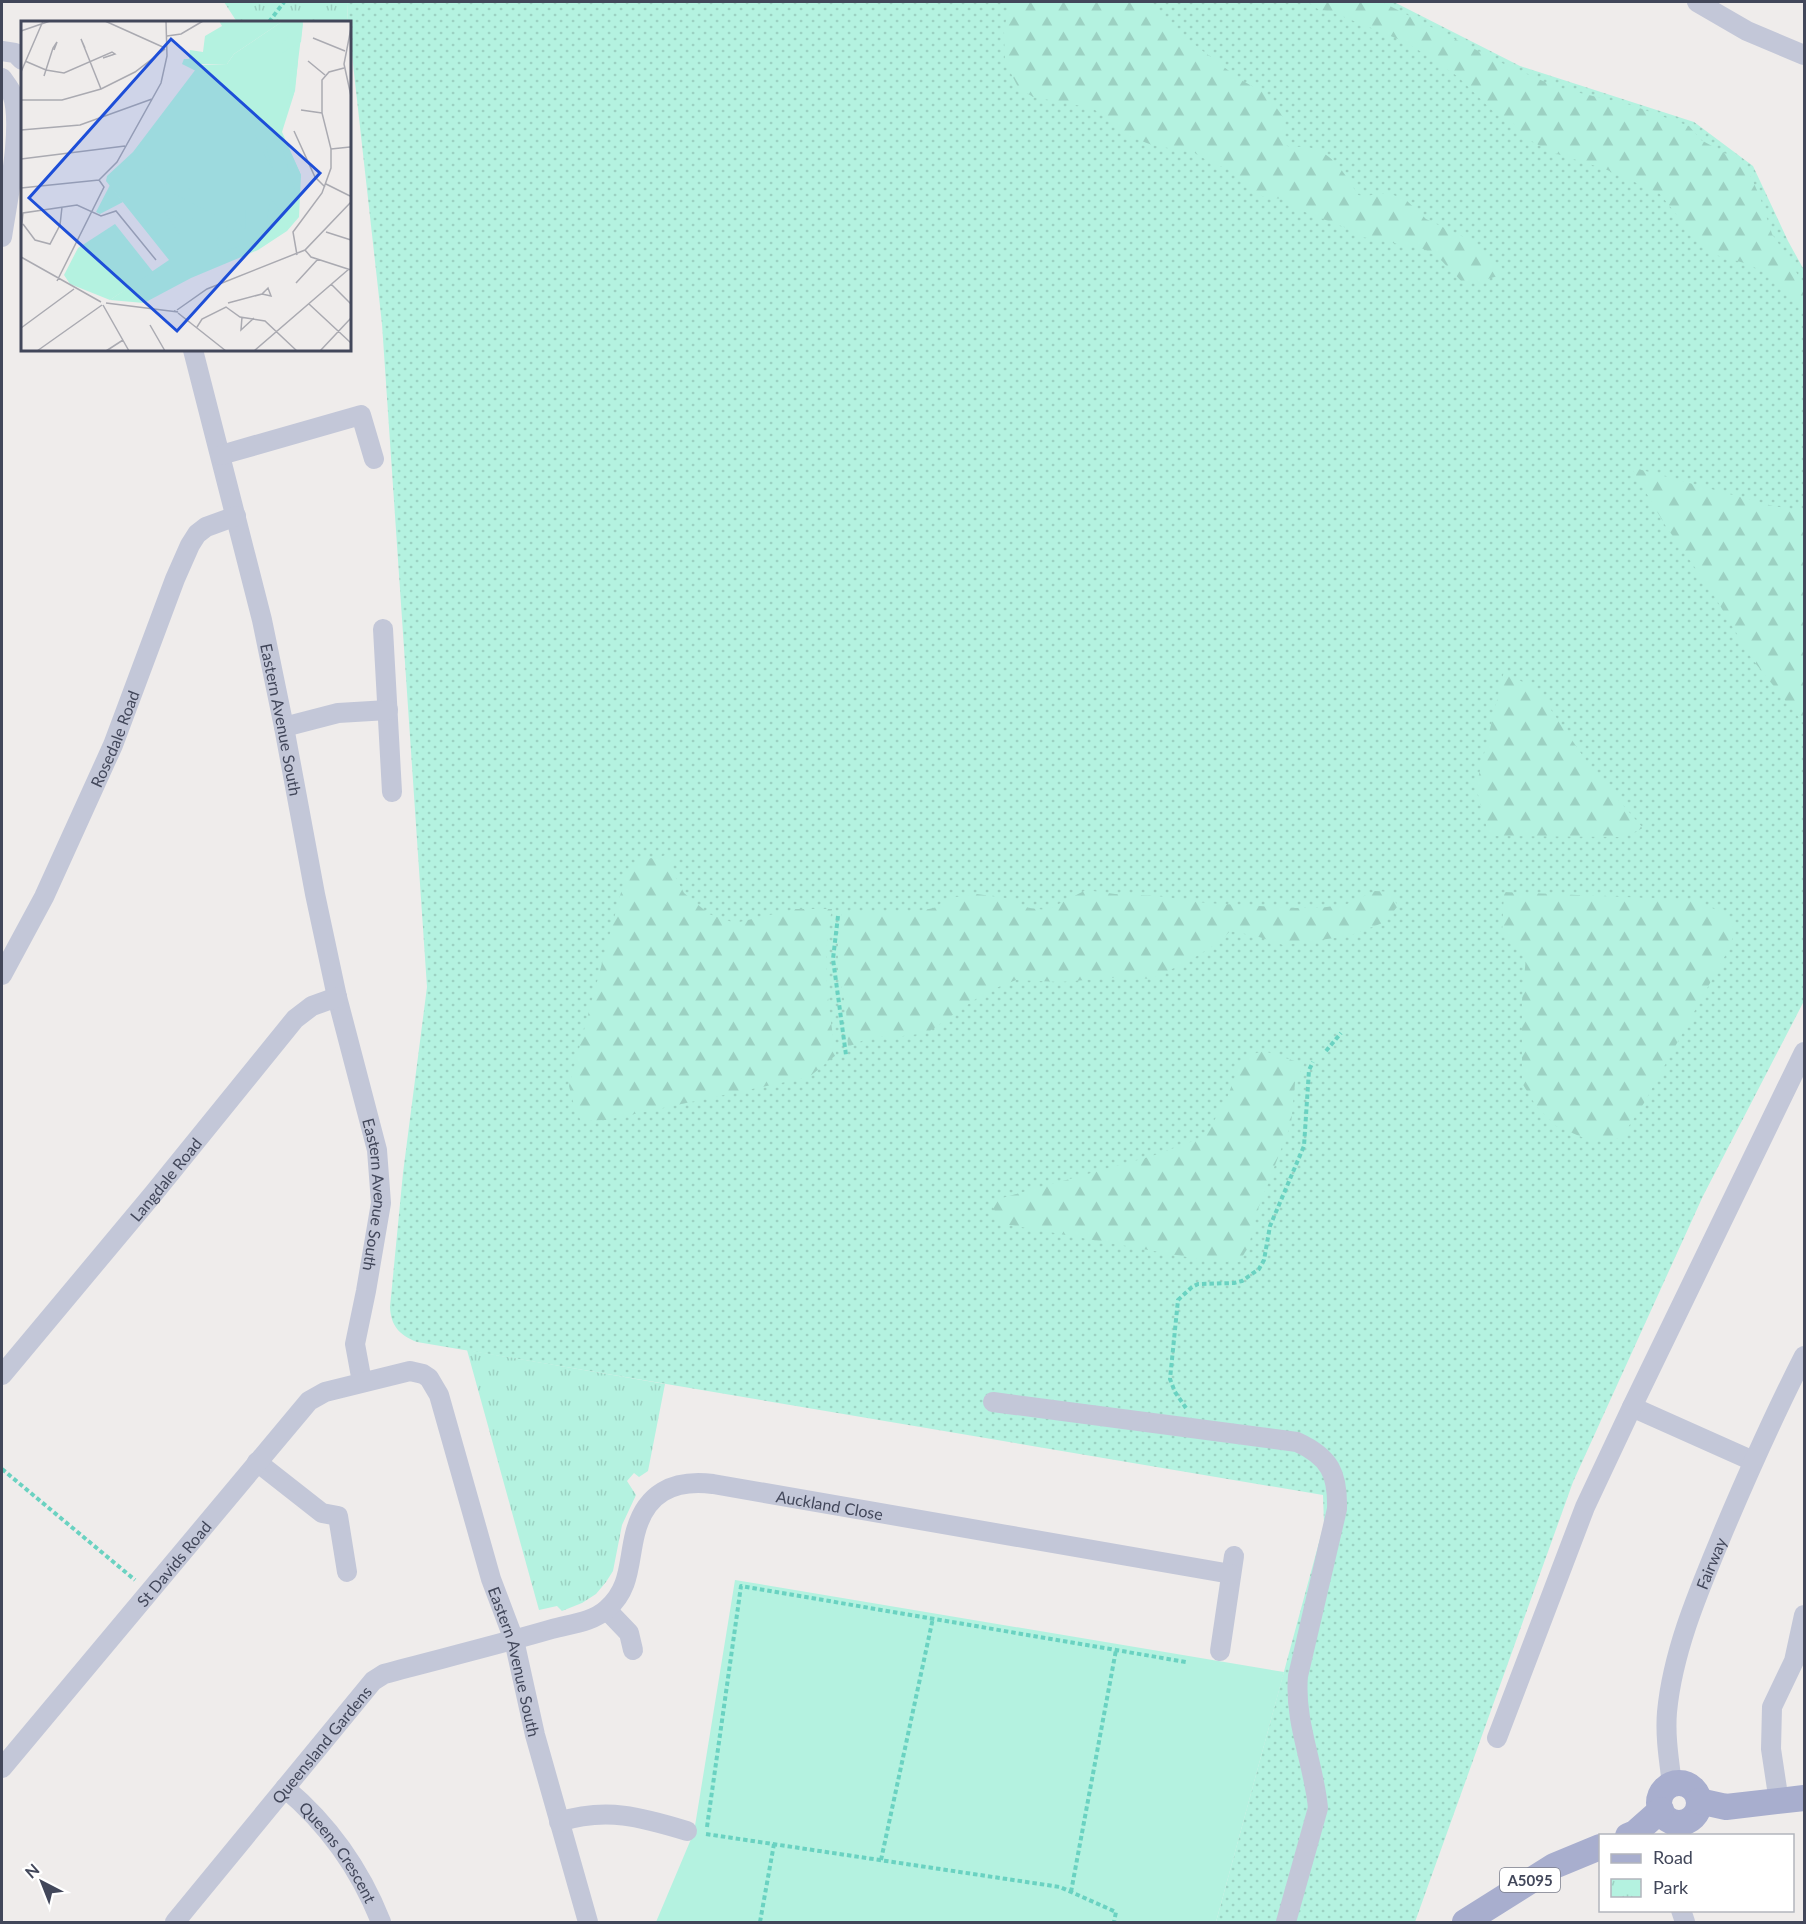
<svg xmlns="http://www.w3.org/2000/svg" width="1806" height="1924" font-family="Lato,sans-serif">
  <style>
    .grass { fill: url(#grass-dots) }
    .forest { fill: url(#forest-firs) }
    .park { fill: url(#park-tufts) }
    .garden { fill: #b4f2e0 }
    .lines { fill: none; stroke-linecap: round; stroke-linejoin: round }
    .path { stroke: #6ad2c1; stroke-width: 4; stroke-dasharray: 4.5 3; stroke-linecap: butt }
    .minor { stroke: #c3c7d8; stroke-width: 20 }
    .major { stroke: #a8aece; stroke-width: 26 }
    .labels { text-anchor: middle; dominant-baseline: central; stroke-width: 4.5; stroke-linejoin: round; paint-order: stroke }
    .shield { fill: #fff; stroke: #7b7e8c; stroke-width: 1.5 }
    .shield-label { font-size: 15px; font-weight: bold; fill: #42475a }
    .street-label { font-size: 16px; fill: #42475a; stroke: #fff }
    .inset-road { fill: none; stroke: #aaaab1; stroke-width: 1.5 }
    .view { fill: #1d4ed8; fill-opacity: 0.15; stroke: #1d4ed8; stroke-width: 3 }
    .inset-edge { fill: none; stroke: #42475a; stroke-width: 3 }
  </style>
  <defs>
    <pattern id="grass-dots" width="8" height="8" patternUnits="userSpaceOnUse" patternTransform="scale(1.5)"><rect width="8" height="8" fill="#b4f2e0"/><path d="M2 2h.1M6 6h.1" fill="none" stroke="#9cd1c2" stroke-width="1.8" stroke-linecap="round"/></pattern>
    <pattern id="forest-firs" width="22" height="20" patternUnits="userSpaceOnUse" patternTransform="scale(1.5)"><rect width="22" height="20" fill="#b4f2e0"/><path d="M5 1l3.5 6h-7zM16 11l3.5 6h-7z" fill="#9cd1c2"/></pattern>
    <pattern id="park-tufts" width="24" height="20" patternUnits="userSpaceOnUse" patternTransform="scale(1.5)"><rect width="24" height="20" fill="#b4f2e0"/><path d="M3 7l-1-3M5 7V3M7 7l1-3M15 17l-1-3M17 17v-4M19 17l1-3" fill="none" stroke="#9cd1c2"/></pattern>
  </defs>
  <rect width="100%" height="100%" fill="#efeceb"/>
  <path class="grass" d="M347,2H1394L1520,66L1694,122L1753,166L1788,241L1804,270V1001L1703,1196L1573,1482L1415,1922H1216L1324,1524L1323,1495L417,1342C399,1335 391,1326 390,1307L403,1173L427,987L382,324L350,37V22H348Z"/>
  <g class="forest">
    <path d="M1009,2H1146L1195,45L1241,80L1263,92L1271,100L1283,117L1284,144L1291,148C1325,140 1343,170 1358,195L1366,196L1377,194H1391L1406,200L1426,219L1472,241L1502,268V275L1465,285L1439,258L1424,249L1357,236L1349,229L1297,209L1282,198C1255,202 1246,182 1229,166H1216L1195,153L1152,145L1121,133L1108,119L1092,108L1033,97L1018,87L1005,62L1004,32Z"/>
    <path d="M1308,2H1382L1504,64L1559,88L1631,105L1689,126L1701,140L1741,162L1751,177L1760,197L1772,234L1791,262L1804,287V309L1782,287L1763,272L1748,264L1712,254L1699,242L1659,193L1605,169L1551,152L1526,138L1511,121L1497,115L1457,76L1423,53L1405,42L1364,25L1328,11L1319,10Z"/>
    <path d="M1631,467L1773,506L1804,511V724L1752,659L1710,589L1665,525Z"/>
    <path d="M1504,671L1538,691L1594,772L1643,828L1624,837L1489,836L1476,787Z"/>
    <path d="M673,853V872L684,893L709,914L735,923L796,909H832C821,958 828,1006 836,1055L809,1077L606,1120L581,1121L575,1109L569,1086L627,870L638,859L656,858Z"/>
    <path d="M1086,890L1115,894L1157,896L1206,903L1296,908H1320L1347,904L1375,891L1393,892L1397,907L1385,922L1349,936L1283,945L1256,936L1230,931L1221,941L1189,961L1151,979L1125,977L1060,982L1016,980L986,992L927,1033L895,1037H871L848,1047L846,1009L838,969V940L842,911H890L908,913L934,908L949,898L977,894L1005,898L1029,908L1047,910Z"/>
    <path d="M1504,892L1695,900L1725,914L1734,928L1731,945L1644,1103L1621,1138L1601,1141L1584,1138L1556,1126L1536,1106L1522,1083V1000L1526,957L1502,934Z"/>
    <path d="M1264,1051L1304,1064L1295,1083L1291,1124L1256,1214L1249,1246L1239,1262L1209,1261L999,1223L991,1201L1152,1156L1204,1137L1226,1101L1242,1057Z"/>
  </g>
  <g class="park">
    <path d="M224,2H347L348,22H237Z"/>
    <path d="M467,1350L665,1384L648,1471L639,1477L634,1473L627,1481L636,1495L622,1525L613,1571L606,1582L596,1594L582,1603L562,1611L557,1606L539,1610Z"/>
  </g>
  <path class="garden" d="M735,1580L1284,1672L1216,1922H656L694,1832Z"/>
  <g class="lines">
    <g class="path">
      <path d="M269,22L284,2"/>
      <path d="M838,916L833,959L846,1055"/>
      <path d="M1326,1051L1341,1033"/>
      <path d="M1186,1408L1175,1392L1170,1379L1178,1300L1192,1287L1198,1284L1234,1283L1242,1281L1259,1269L1264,1260L1270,1226L1304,1146L1309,1070L1313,1062"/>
      <path d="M2,1469L135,1580"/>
      <path d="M707,1827L741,1586L1186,1662"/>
      <path d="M706,1834L1060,1887L1116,1912L1114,1922"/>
      <path d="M881,1860L933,1618"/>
      <path d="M1071,1892L1116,1650"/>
      <path d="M760,1922L774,1844"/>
    </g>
    <g class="minor">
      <path d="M1697,2L1747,31L1804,55"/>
      <path d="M2,51L15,53L22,60"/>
      <path d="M2,78C5,83 10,88 12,94C24,125 7,202 2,237"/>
      <path id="s1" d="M193,350L262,620L284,727L315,894L337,997L377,1150L381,1203L366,1291L355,1344L362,1382"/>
      <path d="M221,455L361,415L374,459"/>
      <path d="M383,629L392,792"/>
      <path d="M284,727L338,713L388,710"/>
      <path id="s2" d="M2,975L44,897L113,745L175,579L190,545L197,534L206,527L236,516"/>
      <path id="s3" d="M2,1375L154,1193L295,1019L312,1006L337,997"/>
      <path d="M993,1402L1297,1442C1330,1457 1338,1474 1337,1509L1298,1676C1294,1722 1314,1764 1318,1808L1286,1922"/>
      <path d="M1632,1407L1753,1461"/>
      <path d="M257,1462L322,1513L338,1516L347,1572"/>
      <path d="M607,1610L629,1633L633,1650"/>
      <path d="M1220,1651L1234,1556"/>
      <path d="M1497,1738L1585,1507L1632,1407L1804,1052"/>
      <path id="s4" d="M2,1768L309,1401L325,1392L410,1371L423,1374L429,1378L439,1395L491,1579L514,1640L535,1735L588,1922"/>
      <path id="s5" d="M1672,1784C1669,1760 1665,1736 1667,1712C1673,1649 1700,1588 1724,1530C1749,1471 1775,1413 1804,1356"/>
      <path id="s6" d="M285,1788C329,1825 360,1869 381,1922"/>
      <path d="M1779,1802L1771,1749L1772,1707L1794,1661L1804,1615"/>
      <path d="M559,1822C606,1807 641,1817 687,1831"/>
      <path d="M1681,1910L1685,1922"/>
      <path id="s7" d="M175,1922L373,1681L384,1674C440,1659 497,1645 552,1629C570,1624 593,1622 607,1609C631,1588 628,1562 635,1534C645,1493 673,1479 713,1484L1231,1574"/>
    </g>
    <g class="major">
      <circle cx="1679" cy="1803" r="20"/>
      <path d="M1699,1801L1726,1807L1804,1798"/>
      <path d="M1628,1836L1635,1833L1661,1810"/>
      <path d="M1465,1922L1554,1866L1600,1847"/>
    </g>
  </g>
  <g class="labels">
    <rect class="shield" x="1500" y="1868" width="60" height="24" rx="4.5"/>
    <g class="shield-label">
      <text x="1530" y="1880">A5095</text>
    </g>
    <g class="street-label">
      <text stroke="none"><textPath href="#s1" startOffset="380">Eastern Avenue South</textPath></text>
      <text stroke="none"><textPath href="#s2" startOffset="262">Rosedale Road</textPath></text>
      <text stroke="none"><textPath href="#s3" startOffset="255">Langdale Road</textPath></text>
      <text stroke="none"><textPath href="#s1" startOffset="866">Eastern Avenue South</textPath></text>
      <text stroke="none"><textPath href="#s7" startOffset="862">Auckland Close</textPath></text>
      <text stroke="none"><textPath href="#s4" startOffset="267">St Davids Road</textPath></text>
      <text stroke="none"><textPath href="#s5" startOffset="228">Fairway</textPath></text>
      <text stroke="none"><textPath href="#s4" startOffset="902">Eastern Avenue South</textPath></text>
      <text stroke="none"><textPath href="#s7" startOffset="230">Queensland Gardens</textPath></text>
      <text stroke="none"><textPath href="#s6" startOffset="84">Queens Crescent</textPath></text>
    </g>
  </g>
  <g transform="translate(21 21)">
    <rect width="330" height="330" fill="#efeceb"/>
    <path d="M262,0H282L273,73L261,111L280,154L278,196L266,210L237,229L170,257L123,282L89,279L148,239L85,160L86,155L112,131L178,44L206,43L213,33Z" fill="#b4f2e0"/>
    <path d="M282,2L280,21L261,32L260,26L268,13ZM277,40L274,70L268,83L269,52ZM267,87L260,111L280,154L276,178L258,116V104ZM237,91L243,97L245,125L253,152L227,101ZM139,136L142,149L151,155L141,167L115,154ZM152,156L174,172L198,196L142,167ZM250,178L269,203L245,221V202ZM224,185L225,189L224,208L211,197ZM143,190L165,201L174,197L179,202L159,214ZM208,203L224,223L199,232L195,220Z" fill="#b4f2e0"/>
    <path d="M198,0H262L213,33L206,43H181L175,50L161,43L163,38H168L169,29L182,31L184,15L201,5ZM89,164L102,181L79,193L75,191Z" fill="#b4f2e0"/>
    <path d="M94,203L132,251L89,279L49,263L43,254L57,227Z" fill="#b4f2e0"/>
    <path class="inset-road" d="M84,0L144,27M330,7L323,43L330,75M0,10L29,0M146,15L160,13L182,0M292,17L324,30M64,27L60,18L80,68M4,40L25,49L43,52L91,31L94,33L82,37M287,40L304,54M0,51L22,0M23,55L32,27L36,21L33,29M0,79H41L80,68L114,51L144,28M280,89L301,92M0,109L59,104L131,78M273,110L294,156L304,166M310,128L329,126M0,138L104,125M78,159L96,141L140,62L146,35L145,0M305,163L329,175M0,167L78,159M2,203L14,219L29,223L39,204L41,186M0,211L2,192L56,184L80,195L95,190L135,239M305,211L330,219M284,229L290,236L330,249M276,234L272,211L301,172L310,147V128L301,92V59L308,51L323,47M0,236L80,281M36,260L83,166L78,159M275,262L297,238M310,263L330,283M85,282L157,291L153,290M207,282L241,273L247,267L250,275L241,273M288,283L330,322M82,284L108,330M156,289L186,268L284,229L330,181M157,292L205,330M221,296L220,309L233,297M129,304L144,330M176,306L181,298L205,286L219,296L244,300L276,330M0,307L53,268M16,330L81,284M85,330L102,319M233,330L328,248M299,330L330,297"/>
    <path class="view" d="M150,18L299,152L156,310L8,177Z"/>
    <rect width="330" height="330" class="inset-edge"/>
  </g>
  <rect width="1806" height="1924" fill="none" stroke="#42475a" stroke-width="6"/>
  <rect x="1599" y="1834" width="195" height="78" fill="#ffffff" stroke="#b3b5bd" stroke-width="1.5"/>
  <rect x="1611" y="1854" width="30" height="9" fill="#a8aece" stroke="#b3b5bd" stroke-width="1.5"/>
  <text x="1653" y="1864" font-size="18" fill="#42475a">Road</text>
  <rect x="1611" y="1879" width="30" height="18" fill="url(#park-tufts)" stroke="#b3b5bd" stroke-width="1.5"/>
  <text x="1653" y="1894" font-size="18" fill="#42475a">Park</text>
  <g transform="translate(42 1882) rotate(318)" stroke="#ffffff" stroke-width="4.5" paint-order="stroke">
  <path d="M0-4.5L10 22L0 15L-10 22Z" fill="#42475a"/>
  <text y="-9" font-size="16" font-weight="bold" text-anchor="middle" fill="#42475a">N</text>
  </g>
</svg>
